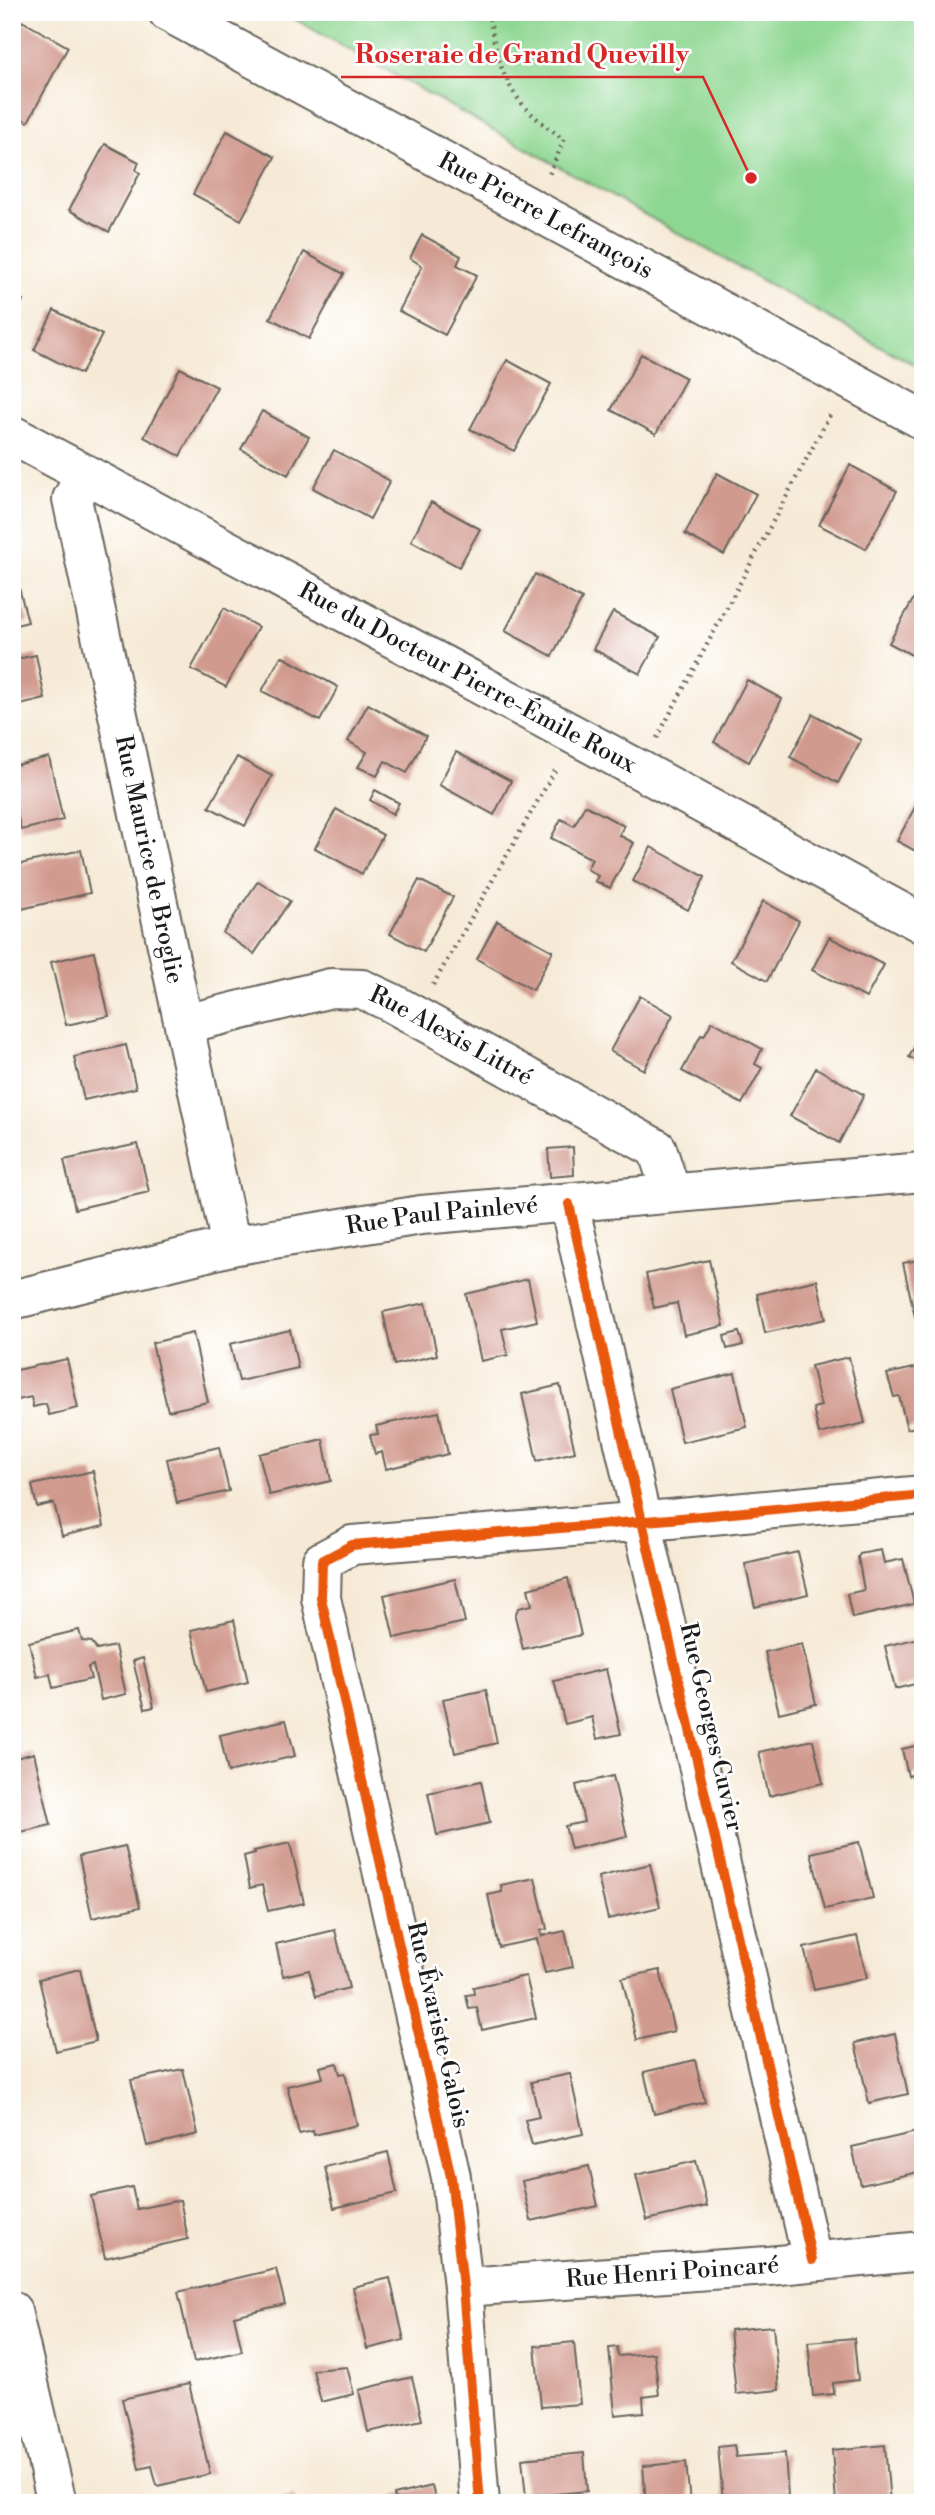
<svg xmlns="http://www.w3.org/2000/svg" width="935" height="2515" font-family="'Libre Bodoni',serif">
  <style>
    .green { fill: #8ed792; stroke: #557a57; stroke-width: 2 }
    .building { fill: #d19a8e }
    .lines { fill: none; stroke-linecap: round; stroke-linejoin: round }
    .minor-casing { stroke: #68645d; stroke-width: 42 }
    .tertiary-casing { stroke: #68645d; stroke-width: 42 }
    .path { stroke: #68645d; stroke-width: 4.5; stroke-dasharray: 2 5; stroke-linecap: butt }
    .minor { stroke: #fff; stroke-width: 38 }
    .tertiary { stroke: #fff; stroke-width: 38 }
    .cycleway-casing { stroke: #fff; stroke-width: 15 }
    .cycleway { stroke: #e8590c; stroke-width: 10 }
    .labels { text-anchor: middle; dominant-baseline: central; stroke-width: 5; stroke-linejoin: round; paint-order: stroke }
    .street-label { font-size: 24px; fill: #1c1c1c; stroke: #fff }
    .leader { fill: none; stroke: #d62828; stroke-width: 2.5 }
    .callout-dot { fill: #d62828; stroke: #fff; stroke-width: 2.5 }
    .callout-label { font-size: 26px; text-anchor: middle; font-weight: bold; fill: #d62828; stroke: #fff; stroke-width: 5; stroke-linejoin: round; paint-order: stroke }
  </style>
  <rect width="100%" height="100%" fill="#fff"/>
  <filter id="ink" filterUnits="userSpaceOnUse"><feTurbulence type="fractalNoise" baseFrequency=".0143" numOctaves="2"/><feDisplacementMap in="SourceGraphic" scale="14" xChannelSelector="R" yChannelSelector="G"/><feConvolveMatrix kernelMatrix="1 2 1 2 8 2 1 2 1" color-interpolation-filters="sRGB"/></filter>
  <filter id="wash" filterUnits="userSpaceOnUse"><feTurbulence type="fractalNoise" baseFrequency=".00686" numOctaves="4" result="noise"/><feDisplacementMap in="SourceGraphic" scale="28" xChannelSelector="R" yChannelSelector="G"/><feGaussianBlur stdDeviation="1.57" result="paint"/><feColorMatrix in="noise" values="0 0 0 0 0 0 0 0 0 0 0 0 0 0 0 0 0 1.4 0 .05"/><feComposite in="paint" operator="in"/></filter>
  <g filter="url(#wash)">
    <rect width="100%" height="100%" fill="#f6ead6"/>
    <path class="green" d="M282,12H923V369L878,345Z"/>
    <g id="blocks">
      <g class="building">
        <path d="M22,21L68,47L28,122L12,113V40Z"/>
        <path d="M227,131L275,157L241,220L193,194Z"/>
        <path d="M105,144L139,162L136,170L140,173L109,232L69,210Z"/>
        <path d="M422,235L461,256L457,265L477,275L445,335L399,311L422,266L410,258Z"/>
        <path d="M304,252L344,274L309,339L270,318Z"/>
        <path d="M12,295L23,300L12,321Z"/>
        <path d="M54,310L102,335L81,374L34,350Z"/>
        <path d="M641,354L686,378L656,434L611,410Z"/>
        <path d="M507,360L551,384L514,451L470,429Z"/>
        <path d="M180,368L217,387L180,456L144,437Z"/>
        <path d="M262,411L309,437L288,475L241,449Z"/>
        <path d="M334,450L390,481L370,519L313,488Z"/>
        <path d="M850,465L897,491L866,549L819,525Z"/>
        <path d="M717,473L756,494L724,555L685,534Z"/>
        <path d="M431,502L480,529L459,567L411,541Z"/>
        <path d="M12,561L28,622L12,626Z"/>
        <path d="M535,574L582,599L552,656L505,631Z"/>
        <path d="M920,587L923,588V661L889,643Z"/>
        <path d="M224,608L258,627L226,687L191,669Z"/>
        <path d="M613,612L660,637L640,674L593,649Z"/>
        <path d="M36,655L45,699L12,707V660Z"/>
        <path d="M281,656L338,687L320,721L262,691Z"/>
        <path d="M747,680L782,699L749,762L714,742Z"/>
        <path d="M368,704L426,736L407,773L385,761L377,776L358,767L367,752L348,741Z"/>
        <path d="M813,714L861,740L838,783L790,757Z"/>
        <path d="M456,752L511,781L494,815L439,785Z"/>
        <path d="M49,757L63,820L21,830L12,793V766Z"/>
        <path d="M237,757L272,776L245,826L209,807Z"/>
        <path d="M375,790L399,803L393,814L370,800Z"/>
        <path d="M923,792V855L897,841Z"/>
        <path d="M585,805L624,826L619,835L634,843L610,888L595,881L598,876L587,869L592,859L551,838L561,819L574,826Z"/>
        <path d="M336,809L383,835L362,874L315,848Z"/>
        <path d="M651,847L705,877L688,910L633,881Z"/>
        <path d="M81,850L90,893L13,911L12,866Z"/>
        <path d="M419,880L453,897L424,952L390,934Z"/>
        <path d="M258,881L290,901L254,954L223,933Z"/>
        <path d="M763,901L799,921L767,981L731,961Z"/>
        <path d="M497,921L553,951L533,990L477,959Z"/>
        <path d="M829,937L884,965L866,998L812,970Z"/>
        <path d="M94,952L109,1016L66,1025L51,962Z"/>
        <path d="M640,996L673,1015L644,1070L610,1051Z"/>
        <path d="M712,1021L762,1049L755,1064L762,1068L742,1104L682,1071L701,1035L704,1036Z"/>
        <path d="M923,1031V1064L909,1057Z"/>
        <path d="M126,1045L136,1088L84,1100L74,1057Z"/>
        <path d="M816,1068L864,1095L839,1143L790,1116Z"/>
        <path d="M138,1144L149,1192L75,1209L64,1160Z"/>
        <path d="M573,1147L574,1175L550,1177L548,1149Z"/>
        <path d="M923,1259V1315L915,1317L903,1263Z"/>
        <path d="M709,1260L724,1326L684,1335L677,1303L654,1308L646,1274Z"/>
        <path d="M528,1279L537,1321L502,1329L508,1355L481,1361L466,1294Z"/>
        <path d="M817,1280L826,1319L765,1333L757,1294Z"/>
        <path d="M426,1303L437,1355L394,1365L383,1312Z"/>
        <path d="M290,1330L298,1368L239,1381L230,1344Z"/>
        <path d="M739,1332L743,1345L727,1349L724,1336Z"/>
        <path d="M193,1333L208,1402L168,1411L152,1343Z"/>
        <path d="M849,1357L865,1423L819,1434L813,1408L821,1406L811,1366Z"/>
        <path d="M67,1359L78,1408L49,1415L46,1404L33,1407L31,1397L18,1400L12,1371Z"/>
        <path d="M923,1366V1425L907,1429L899,1396L894,1397L887,1374Z"/>
        <path d="M735,1373L747,1427L682,1442L670,1389Z"/>
        <path d="M560,1385L575,1452L537,1461L522,1394Z"/>
        <path d="M439,1412L448,1454L386,1469L382,1452L375,1454L370,1435L378,1434L376,1426Z"/>
        <path d="M323,1439L331,1481L269,1495L259,1454Z"/>
        <path d="M219,1447L229,1491L177,1503L167,1459Z"/>
        <path d="M93,1471L104,1526L62,1536L54,1503L37,1507L32,1485Z"/>
        <path d="M881,1550L884,1563L903,1559L914,1604L852,1618L847,1594L864,1590L858,1557L860,1554Z"/>
        <path d="M798,1552L808,1594L755,1607L745,1564Z"/>
        <path d="M568,1578L581,1635L523,1649L515,1616L518,1608L532,1605L528,1589Z"/>
        <path d="M455,1579L465,1622L394,1638L384,1595Z"/>
        <path d="M234,1620L248,1682L206,1692L191,1630Z"/>
        <path d="M79,1630L82,1641L92,1642L97,1650L115,1646L126,1694L101,1700L93,1665L88,1667L91,1679L53,1688L50,1674L37,1677L29,1642Z"/>
        <path d="M923,1637V1682L895,1689L885,1646Z"/>
        <path d="M802,1644L816,1704L779,1713L765,1652Z"/>
        <path d="M143,1658L154,1707L145,1709L133,1661Z"/>
        <path d="M606,1669L621,1734L597,1739L592,1717L565,1724L554,1681Z"/>
        <path d="M486,1690L497,1743L455,1753L443,1699Z"/>
        <path d="M286,1720L295,1756L228,1772L220,1735Z"/>
        <path d="M813,1740L823,1783L769,1796L759,1752Z"/>
        <path d="M923,1744V1772L908,1776L902,1749Z"/>
        <path d="M34,1753L51,1825L12,1834V1759Z"/>
        <path d="M613,1776L627,1836L571,1849L565,1826L584,1822L576,1785Z"/>
        <path d="M481,1781L490,1823L437,1835L428,1793Z"/>
        <path d="M859,1842L873,1898L825,1909L811,1853Z"/>
        <path d="M290,1843L304,1903L268,1911L262,1885L250,1888L244,1856L255,1853L254,1851Z"/>
        <path d="M125,1846L140,1907L92,1918L79,1856Z"/>
        <path d="M650,1864L660,1907L608,1919L598,1877Z"/>
        <path d="M535,1878L547,1929L540,1931L542,1936L565,1931L573,1967L545,1973L537,1939L499,1947L488,1895L502,1892L501,1885Z"/>
        <path d="M335,1930L349,1988L316,1996L309,1970L283,1976L276,1944Z"/>
        <path d="M857,1936L867,1978L814,1990L804,1948Z"/>
        <path d="M80,1969L96,2041L56,2051L39,1979Z"/>
        <path d="M660,1970L674,2031L637,2040L622,1978Z"/>
        <path d="M526,1976L536,2018L482,2030L477,2008L469,2009L466,1995L474,1994L473,1987Z"/>
        <path d="M895,2034L908,2094L869,2103L855,2043Z"/>
        <path d="M695,2060L705,2102L654,2114L644,2072Z"/>
        <path d="M337,2063L340,2074L345,2073L357,2125L314,2135L313,2131L299,2134L287,2086L323,2078L320,2067Z"/>
        <path d="M183,2069L198,2134L147,2146L131,2080Z"/>
        <path d="M570,2074L583,2134L532,2145L525,2120L539,2117L531,2082Z"/>
        <path d="M921,2131L923,2171L861,2185L852,2147Z"/>
        <path d="M388,2152L397,2193L334,2208L325,2167Z"/>
        <path d="M696,2161L707,2206L647,2220L636,2175Z"/>
        <path d="M589,2166L598,2206L531,2221L522,2181Z"/>
        <path d="M132,2187L137,2209L180,2200L188,2239L105,2258L91,2196Z"/>
        <path d="M276,2269L285,2304L234,2316L242,2351L194,2362L178,2292Z"/>
        <path d="M390,2278L404,2340L367,2349L353,2287Z"/>
        <path d="M773,2326L779,2390L736,2394L730,2330Z"/>
        <path d="M854,2338L858,2380L833,2383L834,2394L813,2396L808,2342Z"/>
        <path d="M574,2342L580,2404L541,2407L535,2346Z"/>
        <path d="M617,2347L618,2356L654,2353L659,2395L643,2397L644,2412L615,2415L609,2348Z"/>
        <path d="M347,2367L354,2394L321,2402L313,2370Z"/>
        <path d="M412,2377L422,2420L368,2432L359,2390Z"/>
        <path d="M189,2384L210,2474L157,2486L152,2466L139,2469L122,2399Z"/>
        <path d="M917,2441H923V2482H921Z"/>
        <path d="M734,2445L736,2457L785,2453L788,2496L723,2501L718,2447Z"/>
        <path d="M885,2445L890,2503H836L832,2450Z"/>
        <path d="M584,2453L587,2491L526,2497L522,2459Z"/>
        <path d="M686,2462L690,2503H646L643,2466Z"/>
        <path d="M432,2486L436,2503H396L394,2495Z"/>
        <path d="M294,2495L296,2503H248L268,2497V2501Z"/>
      </g>
    </g>
  </g>
  <g filter="url(#ink)">
    <use href="#blocks" fill-opacity="0" stroke="#68645d" stroke-width="2"/>
    <g class="lines">
      <defs>
        <g id="minor">
          <path id="s1" d="M12,435L640,770L923,924"/>
          <path id="s2" d="M85,475L72,499L231,1246"/>
          <path id="s3" d="M185,1024L331,988L362,989L390,1002L657,1149L671,1192"/>
          <path d="M569,1204L812,2260"/>
          <path id="s4" d="M12,1300L231,1246L421,1215L923,1172"/>
          <path id="s5" d="M463,2287L768,2266L923,2251"/>
          <path d="M12,2311L57,2503"/>
          <path d="M480,2503L463,2287L451,2177L321,1598L322,1561L352,1545L670,1519L923,1495"/>
        </g>
        <g id="tertiary">
          <path id="s6" d="M168,12L923,420"/>
        </g>
      </defs>
      <use href="#minor" class="minor-casing"/>
      <use href="#tertiary" class="tertiary-casing"/>
      <g class="path">
        <path d="M489,12C493,45 502,83 526,108C537,120 551,130 564,140L548,177"/>
        <path d="M657,738L831,413"/>
        <path d="M433,985L557,767"/>
      </g>
      <use href="#minor" class="minor"/>
      <use href="#tertiary" class="tertiary"/>
      <defs>
        <g id="cycleway">
          <path d="M569,1204L812,2260"/>
          <path d="M480,2503L463,2287L451,2177L321,1598L322,1561L352,1545L670,1519L923,1495"/>
        </g>
      </defs>
      <use href="#cycleway" class="cycleway-casing"/>
      <use href="#cycleway" class="cycleway"/>
    </g>
  </g>
  <g class="labels">
    <g class="street-label">
      <text stroke="none"><textPath href="#s6" startOffset="429">Rue Pierre Lefrançois</textPath></text>
      <text stroke="none"><textPath href="#s1" startOffset="516">Rue du Docteur Pierre-Émile Roux</textPath></text>
      <text stroke="none"><textPath href="#s2" startOffset="396">Rue Maurice de Broglie</textPath></text>
      <text stroke="none"><textPath href="#s3" startOffset="282">Rue Alexis Littré</textPath></text>
      <text stroke="none"><textPath href="#s4" startOffset="439">Rue Paul Painlevé</textPath></text>
      <text transform="translate(711 1727) rotate(77)">Rue Georges Cuvier</text>
      <text transform="translate(438 2025) rotate(77)">Rue Évariste Galois</text>
      <text stroke="none"><textPath href="#s5" startOffset="210">Rue Henri Poincaré</textPath></text>
    </g>
  </g>
  <path class="leader" d="M751 178L703 77H341"/>
  <circle class="callout-dot" cx="751" cy="178" r="7"/>
  <g class="callout-label">
    <text x="522" y="63">Roseraie de Grand Quevilly</text>
  </g>
  <rect width="935" height="2515" fill="none" stroke="#fff" stroke-width="42"/>
</svg>
